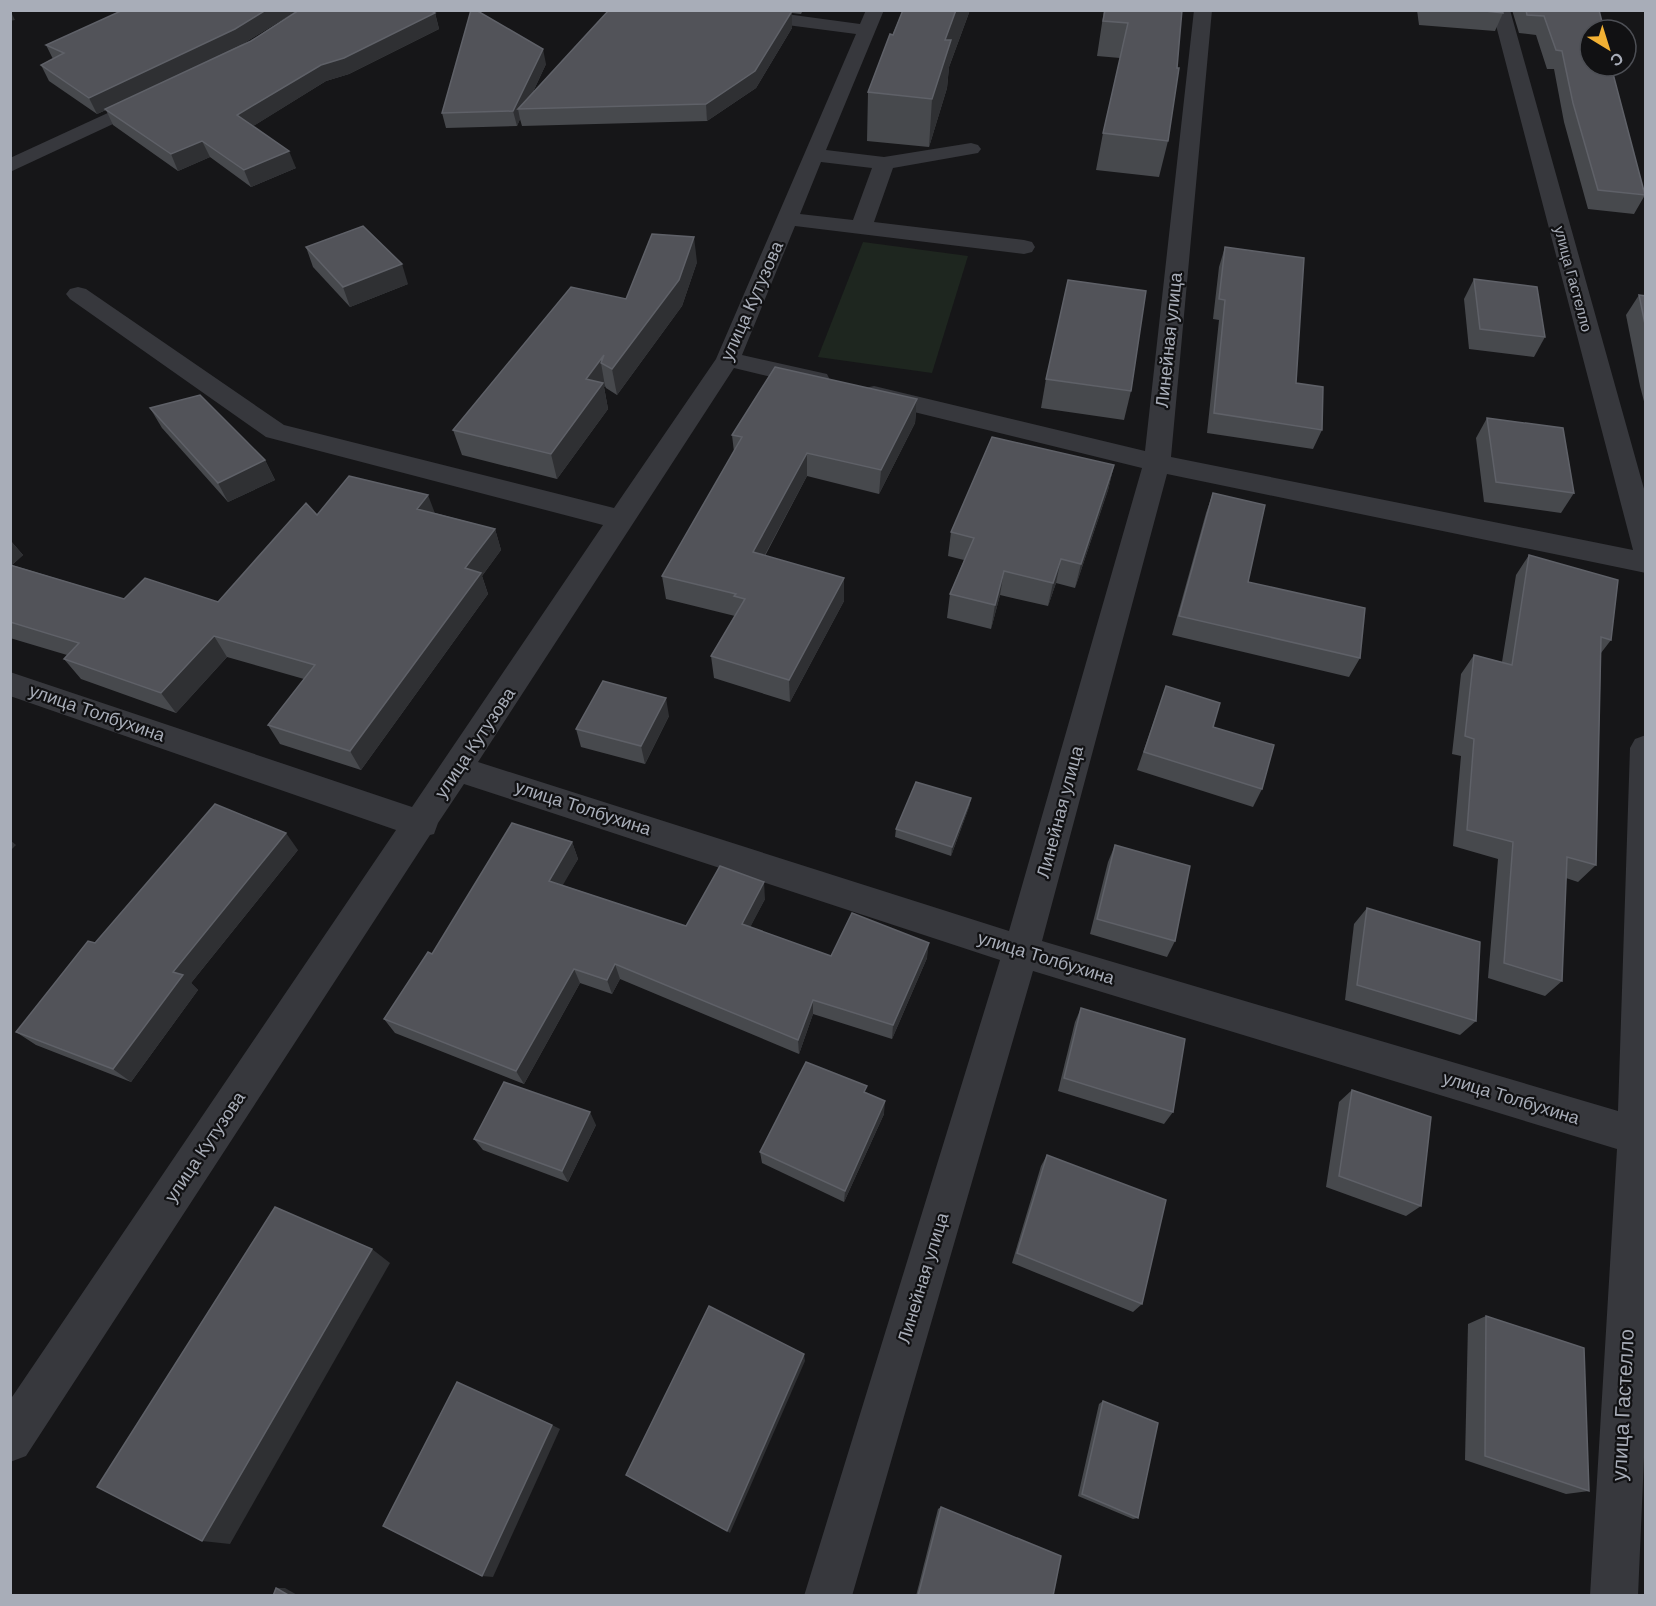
<svg xmlns="http://www.w3.org/2000/svg" width="1656" height="1606" font-family="'DM Sans',sans-serif">
  <style>
    .green { fill: #1e261f }
    .lines { fill: none; stroke-linecap: round; stroke-linejoin: round }
    .minor { fill: #37383d; fill-rule: evenodd }
    .wall { fill: #47494d }
    .shaded-wall { fill: #2f3033 }
    .building { fill: #525359; stroke: #5f6168; stroke-width: 1.5 }
    .labels { text-anchor: middle; dominant-baseline: central; stroke-width: 4.5; stroke-linejoin: round; paint-order: stroke }
    .far-street-label { font-size: 15px; fill: #a8adb8; stroke: #111113 }
    .street-label { font-size: 18px; fill: #a8adb8; stroke: #111113 }
    .near-street-label { font-size: 21px; fill: #a8adb8; stroke: #111113 }
  </style>
  <rect width="100%" height="100%" fill="#161618"/>
  <path class="green" d="M863,242L968,256L932,373L818,357Z"/>
  <g class="lines">
    <g class="minor">
      <path d="M700,10H756L860,24L866,10H884L826,150L884,157L971,143L978,145L981,149L978,153L893,168L874,222L1024,240L1032,242L1035,247L1032,252L1024,254L795,226L742,355L827,374L830,380L827,386L818,388L734,368L478,762L1009,931L1142,468L865,400L861,394L865,388L874,386L1145,451L1194,10H1212L1171,457L1633,550L1492,10H1510L1646,496V573L1167,474L1042,941L1618,1111L1630,748L1635,739L1646,735V1412L1638,1596H1590L1617,1149L1033,971L852,1596H804L1000,960L464,784L438,823L434,834L430,835L26,1456L10,1462V1400L396,830L10,696V672L412,807L603,525L266,437L70,299L66,294L70,289L78,287L86,289L284,425L614,508L716,359L856,34L709,15ZM821,162L872,168L853,220L800,214Z"/>
      <path d="M149,94L156,96L159,100L156,104L10,172V158Z"/>
    </g>
  </g>
  <g class="wall">
    <path d="M123,10H298L241,45L435,13L439,29L349,74L326,81L253,126L296,168L251,187L210,157L178,171L113,125L106,110L97,114L49,81L41,65L53,59L46,45Z"/>
    <path d="M609,10H803L801,14L792,13V28L756,88L707,121L522,126L520,119L517,126L446,128L442,113L546,64L532,94Z"/>
    <path d="M903,10H970L949,67L947,88L929,147L867,141L868,92Z"/>
    <path d="M1104,10H1182L1168,141L1159,177L1096,170L1103,133L1120,58L1097,56Z"/>
    <path d="M1417,10H1502L1503,13L1495,31L1419,25Z"/>
    <path d="M1512,10H1599L1590,30L1645,195L1634,214L1588,209L1564,122L1554,69H1547L1536,35L1519,33Z"/>
    <path d="M306,247L408,284L350,307L313,267Z"/>
    <path d="M1225,247L1296,383L1322,430L1313,449L1207,433L1219,320L1213,319L1219,267Z"/>
    <path d="M697,262L682,306L617,395L606,388L605,386L604,387L608,409L557,479L462,455L453,430L626,299Z"/>
    <path d="M1474,279L1545,337L1534,357L1469,349L1464,299Z"/>
    <path d="M1639,295L1646,296V409L1640,386L1626,315Z"/>
    <path d="M1046,379L1131,391L1124,420L1041,408Z"/>
    <path d="M917,399L915,423L879,494L807,476L765,556L844,601L790,702L714,678L711,656L735,616L666,599L662,576L734,452L732,435Z"/>
    <path d="M150,408L265,460L275,480L228,502L162,428Z"/>
    <path d="M1487,418L1574,493L1561,513L1484,502L1476,438Z"/>
    <path d="M1114,465L1108,490L1075,588L1056,583L1048,606L1000,595L991,629L947,618L950,594L964,560L948,556L951,532Z"/>
    <path d="M1213,493L1248,582L1360,658L1349,677L1172,635L1206,513Z"/>
    <path d="M435,513L495,529L501,550L482,576L488,594L361,770L280,744L268,725L304,679L227,657L176,713L81,679L64,659L67,655L10,638V540L23,555L12,565L124,599L218,602L317,515Z"/>
    <path d="M1529,555L1611,640L1601,653L1596,865L1578,882L1566,878L1562,981L1545,996L1488,978L1498,859L1453,846L1461,756L1452,754L1461,674L1474,655L1502,662L1516,575Z"/>
    <path d="M1166,686L1213,727L1262,789L1253,807L1137,770Z"/>
    <path d="M669,716L645,764L581,747L576,729Z"/>
    <path d="M971,798L969,807L951,856L895,837L896,829Z"/>
    <path d="M572,842L578,859L562,885L686,926L765,899L750,927L831,956L927,958L892,1039L813,1014L799,1054L620,979L612,994L580,983L524,1084L395,1033L384,1019L432,954Z"/>
    <path d="M1115,845L1175,941L1167,957L1090,934L1108,862Z"/>
    <path d="M298,850L191,983L198,990L131,1082L36,1045L16,1032L95,943Z"/>
    <path d="M1367,908L1476,1021L1460,1035L1345,1000L1354,924Z"/>
    <path d="M1081,1008L1173,1112L1164,1124L1058,1091L1075,1022Z"/>
    <path d="M1352,1090L1421,1206L1406,1216L1326,1187L1339,1102Z"/>
    <path d="M866,1093L884,1114L844,1202L762,1163L760,1152Z"/>
    <path d="M596,1125L568,1182L483,1150L474,1139Z"/>
    <path d="M1047,1155L1142,1304L1133,1312L1012,1263L1041,1166Z"/>
    <path d="M1486,1316L1589,1491L1566,1494L1465,1460L1468,1324Z"/>
    <path d="M1103,1401L1138,1518L1133,1519L1078,1496L1099,1404Z"/>
    <path d="M941,1507L1053,1596H916L938,1509Z"/>
  </g>
  <g class="shaded-wall">
    <path d="M10,10L15,20L10,21Z"/>
    <path d="M266,10H298L241,45L97,114L89,98Z"/>
    <path d="M956,10H970L949,67L947,88L929,147L932,99L945,40Z"/>
    <path d="M792,11V28L756,88L707,121L706,104Z"/>
    <path d="M435,13L439,29L349,74L326,81L244,132L237,115L321,65Z"/>
    <path d="M543,49L546,64L525,109H518L520,119L517,126L513,111Z"/>
    <path d="M202,141L210,157L178,171L171,154Z"/>
    <path d="M289,151L296,168L251,187L244,170Z"/>
    <path d="M694,237L697,262L682,306L617,395L612,369Z"/>
    <path d="M402,264L408,284L350,307L343,287Z"/>
    <path d="M604,355L601,363L605,386L604,387L608,409L557,479L551,454L586,379Z"/>
    <path d="M917,399L915,423L879,494L881,470Z"/>
    <path d="M807,453V476L754,575L753,552Z"/>
    <path d="M265,460L275,480L228,502L218,483Z"/>
    <path d="M1114,465L1108,490L1075,588L1081,564Z"/>
    <path d="M428,495L436,516L417,509Z"/>
    <path d="M495,529L501,550L482,576L488,594L361,770L350,751L465,568Z"/>
    <path d="M10,540L23,555L10,567Z"/>
    <path d="M1061,559L1056,583L1048,606L1053,583Z"/>
    <path d="M1004,571L1000,595L991,629L995,605Z"/>
    <path d="M844,578V601L790,702L789,680Z"/>
    <path d="M214,636L227,657L176,713L161,693Z"/>
    <path d="M666,698L669,716L645,764L641,746Z"/>
    <path d="M971,798L969,807L951,856L952,847Z"/>
    <path d="M286,833L298,850L191,983L198,990L131,1082L113,1069L173,972Z"/>
    <path d="M10,840L16,845L10,851Z"/>
    <path d="M572,842L578,859L556,897L549,881Z"/>
    <path d="M764,882L765,899L744,939L742,924Z"/>
    <path d="M929,943L927,958L892,1039L893,1025Z"/>
    <path d="M615,964L620,979L612,994L607,980Z"/>
    <path d="M574,969L580,983L524,1084L516,1071Z"/>
    <path d="M813,1000V1014L799,1054L798,1040Z"/>
    <path d="M885,1101L884,1114L844,1202L845,1191Z"/>
    <path d="M590,1112L596,1125L568,1182L562,1171Z"/>
    <path d="M372,1249L390,1263L230,1544L202,1541Z"/>
    <path d="M804,1354L805,1361L730,1533L727,1531Z"/>
    <path d="M552,1425L560,1429L493,1577L482,1576Z"/>
    <path d="M276,1588H285L299,1596H290Z"/>
  </g>
  <g class="building">
    <path d="M123,10H266L235,29L89,98L41,65L64,53L46,45Z"/>
    <path d="M299,10H430L435,13L344,58L321,65L237,115L289,151L244,170L202,141L171,154L105,109L251,41Z"/>
    <path d="M471,10H476L543,49L513,111L442,113Z"/>
    <path d="M609,10H785L792,11L755,71L706,104L518,109Z"/>
    <path d="M903,10H956L945,40H951L932,99L868,92L890,34L893,35Z"/>
    <path d="M1105,10H1182L1177,68H1179L1168,141L1103,133L1128,23L1103,21Z"/>
    <path d="M1475,10H1502L1503,13Z"/>
    <path d="M1526,10H1599L1604,30H1590V66H1611L1645,195L1598,190L1573,103L1562,51L1556,50L1544,16L1527,15Z"/>
    <path d="M363,226L402,264L343,287L306,247Z"/>
    <path d="M652,234L694,237L679,280L612,369L601,363L604,355L586,379L603,383L551,454L453,430L571,287L626,299Z"/>
    <path d="M1225,247L1304,258L1296,383L1323,387L1322,430L1214,413L1225,300L1219,299Z"/>
    <path d="M1474,279L1537,287L1545,337L1480,329Z"/>
    <path d="M1068,280L1146,291L1131,391L1046,379Z"/>
    <path d="M1639,295L1646,296V329Z"/>
    <path d="M775,367L917,399L881,470L807,453L753,552L844,578L789,680L711,656L745,599L734,596L736,594L662,576L742,437L732,435Z"/>
    <path d="M200,395L265,460L218,483L150,408Z"/>
    <path d="M1487,418L1563,428L1574,493L1496,482Z"/>
    <path d="M992,437L1114,465L1081,564L1061,559L1053,583L1004,571L995,605L950,594L974,538L951,532Z"/>
    <path d="M349,476L428,495L417,509L495,529L465,568L481,573L350,751L268,725L315,665L214,636L161,693L64,659L79,643L10,622V565L124,599L145,578L218,602L306,503L317,515Z"/>
    <path d="M1213,493L1265,505L1248,582L1365,608L1360,658L1179,616Z"/>
    <path d="M1529,555L1618,580L1611,640L1601,637L1596,865L1567,857L1562,981L1504,963L1513,842L1467,830L1474,739L1465,736L1474,655L1512,665Z"/>
    <path d="M603,681L666,698L641,746L576,729Z"/>
    <path d="M1166,686L1220,703L1213,727L1274,745L1262,789L1144,752Z"/>
    <path d="M916,782L971,798L952,847L896,829Z"/>
    <path d="M215,804L286,833L173,972L183,975L113,1069L16,1032L88,941L95,943Z"/>
    <path d="M512,823L572,842L549,881L686,926L720,866L764,882L742,924L831,956L852,913L929,943L893,1025L813,1000L798,1040L615,964L607,980L574,969L516,1071L384,1019L428,952L432,954Z"/>
    <path d="M1115,845L1190,866L1175,941L1097,919Z"/>
    <path d="M1367,908L1480,942L1476,1021L1357,985Z"/>
    <path d="M1081,1008L1185,1039L1173,1112L1064,1078Z"/>
    <path d="M806,1062L867,1086L864,1092L885,1101L845,1191L760,1152Z"/>
    <path d="M504,1082L590,1112L562,1171L474,1139Z"/>
    <path d="M1352,1090L1431,1117L1421,1206L1339,1176Z"/>
    <path d="M1047,1155L1166,1200L1142,1304L1017,1253Z"/>
    <path d="M275,1207L372,1249L202,1541L97,1487Z"/>
    <path d="M709,1306L804,1354L727,1531L626,1475Z"/>
    <path d="M1486,1316L1584,1348L1589,1491L1485,1456Z"/>
    <path d="M457,1382L552,1425L482,1576L383,1526Z"/>
    <path d="M1103,1401L1158,1423L1138,1518L1082,1494Z"/>
    <path d="M941,1507L1061,1556L1053,1596H918Z"/>
    <path d="M276,1588L290,1596H273Z"/>
  </g>
  <g class="labels">
    <g class="far-street-label">
      <text transform="translate(1573 279) rotate(75)">улица Гастелло</text>
    </g>
    <g class="street-label">
      <text transform="translate(752 301) rotate(-66)">улица Кутузова</text>
      <text transform="translate(1169 340) rotate(-84)">Линейная улица</text>
      <text transform="translate(97 713) rotate(19)">улица Толбухина</text>
      <text transform="translate(475 743) rotate(-56)">улица Кутузова</text>
      <text transform="translate(583 808) rotate(18)">улица Толбухина</text>
      <text transform="translate(1060 812) rotate(-75)">Линейная улица</text>
      <text transform="translate(1046 958) rotate(17)">улица Толбухина</text>
      <text transform="translate(1511 1098) rotate(17)">улица Толбухина</text>
      <text transform="translate(205 1147) rotate(-56)">улица Кутузова</text>
      <text transform="translate(923 1278) rotate(-73)">Линейная улица</text>
    </g>
    <g class="near-street-label">
      <text transform="translate(1623 1405) rotate(-87)">улица Гастелло</text>
    </g>
  </g>
  <rect width="1656" height="1606" fill="none" stroke="#a8adb8" stroke-width="24"/>
  <g transform="translate(1608 48) rotate(142)"><circle r="28" fill="#111113" stroke="#4d4f55" stroke-width="1.5"/>
  <path d="M0-4.5L10 22L0 15L-10 22Z" fill="#f2b134"/>
  <text y="-9" font-size="16" font-weight="bold" text-anchor="middle" fill="#a8adb8">С</text>
  </g>
</svg>
